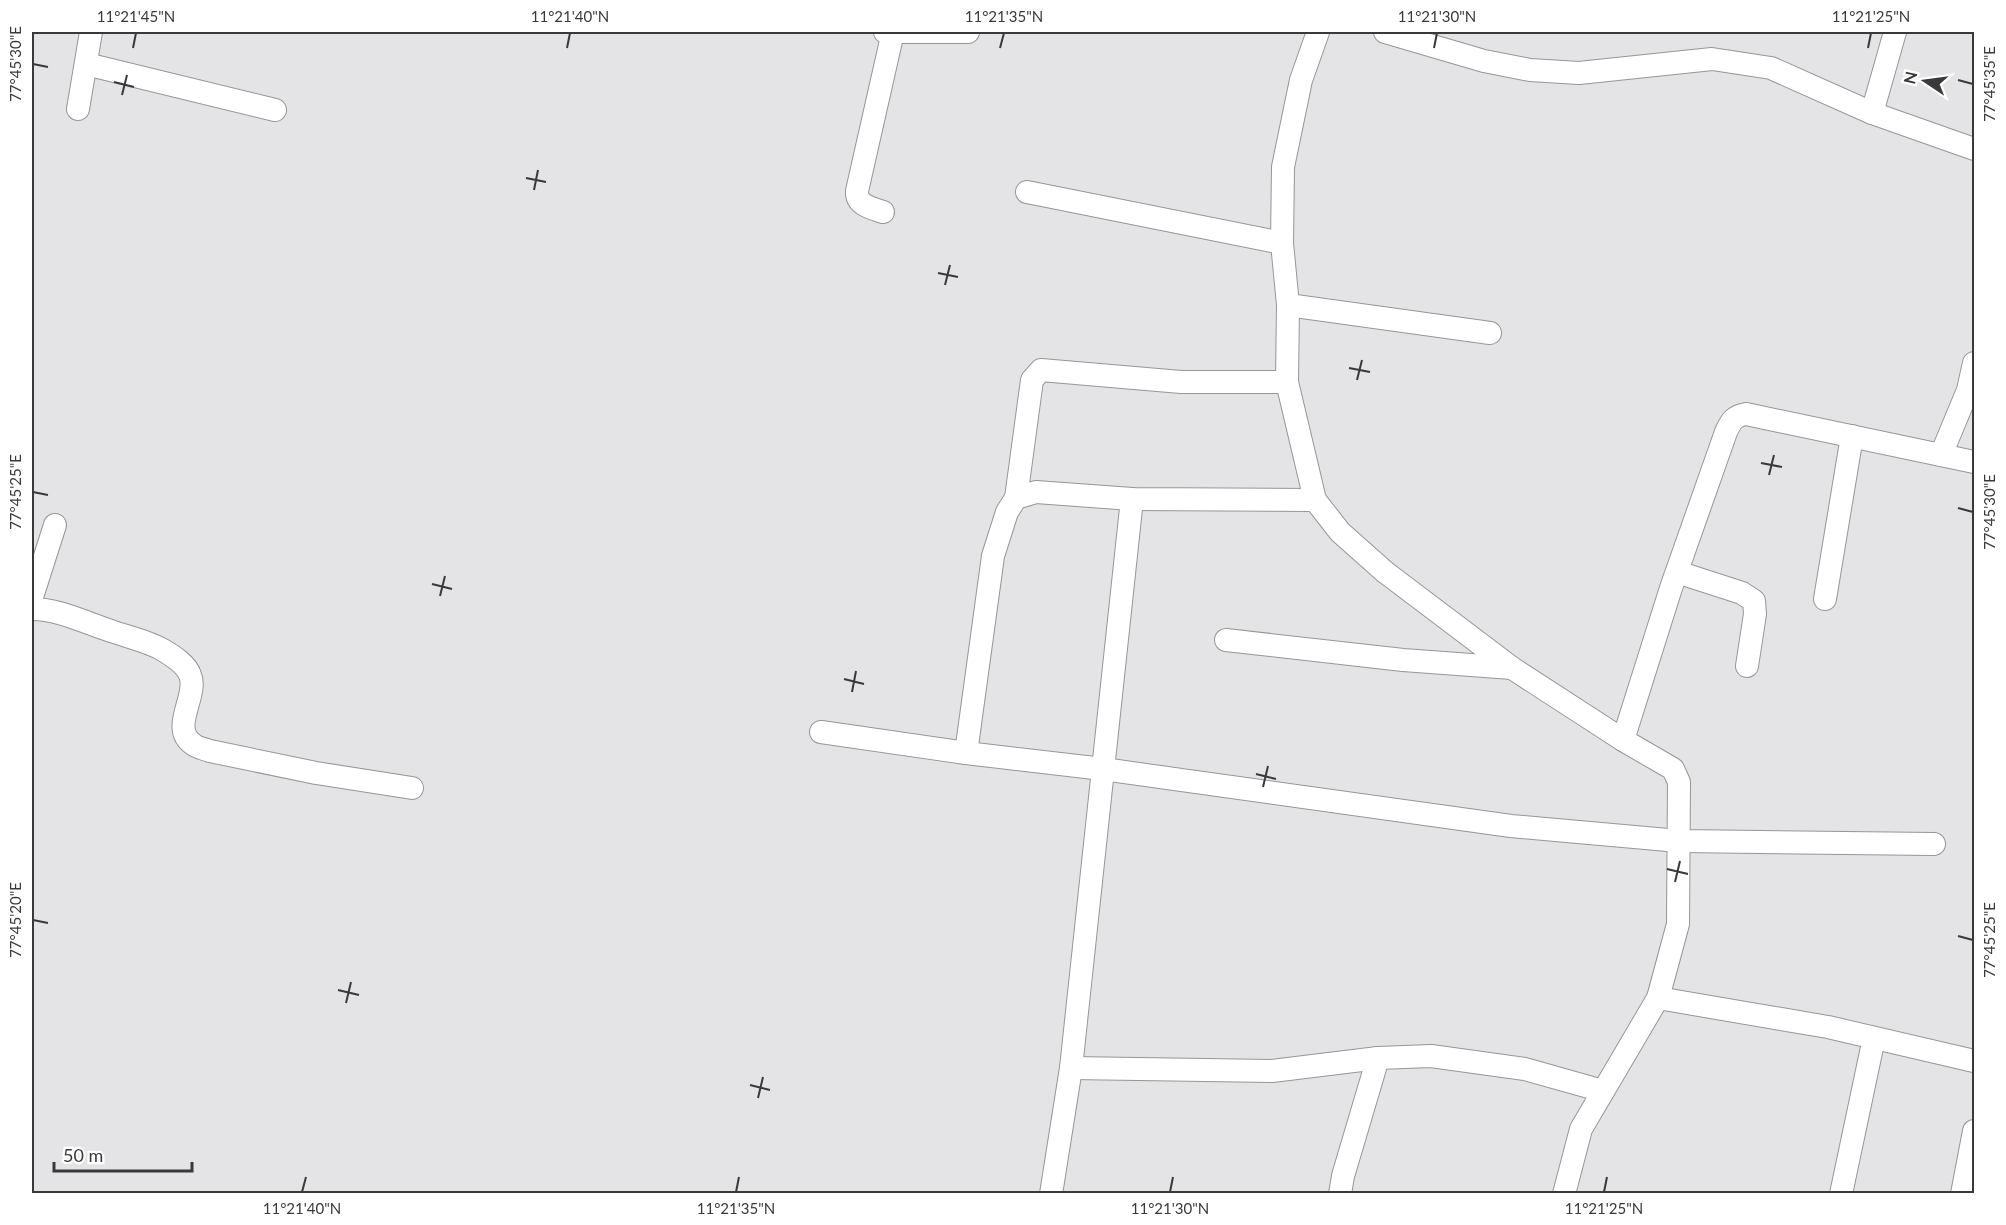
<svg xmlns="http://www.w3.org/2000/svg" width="2006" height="1225" font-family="Lato,sans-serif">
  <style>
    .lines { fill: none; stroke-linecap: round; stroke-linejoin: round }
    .minor-casing { stroke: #969698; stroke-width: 24 }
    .minor { stroke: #fff; stroke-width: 22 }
    .ticks { fill: none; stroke: #39393a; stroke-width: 2 }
    .neatline { fill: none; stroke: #39393a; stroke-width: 2 }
    .ticks-label { font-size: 15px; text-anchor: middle; fill: #39393a }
  </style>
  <rect width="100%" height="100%" fill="#e4e4e6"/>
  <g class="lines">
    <defs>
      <g id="minor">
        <path d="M885,32H968"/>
        <path d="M1318,32L1301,80L1283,167L1282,243L1288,305L1287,382L1315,500L1340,532L1385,572L1512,668L1623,740L1673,769L1679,782L1678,924L1658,998L1581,1129L1564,1194"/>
        <path d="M1385,32L1484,61L1530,70L1579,73L1712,59L1771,68L1872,113L1974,149"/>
        <path d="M86,64L275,110"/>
        <path d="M78,109L91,32"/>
        <path d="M1872,113L1895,32"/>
        <path d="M1027,192L1282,243"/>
        <path d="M883,212C871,208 856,205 857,191L893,32"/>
        <path d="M1288,305L1490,333"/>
        <path d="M1941,455L1968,390L1974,363"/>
        <path d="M1016,498L1032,380L1041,370L1181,382H1287"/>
        <path d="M1677,572L1742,593L1754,601L1755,614L1747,666"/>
        <path d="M32,597L55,525"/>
        <path d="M1825,599L1852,436"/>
        <path d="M32,609C59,609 86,623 111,631C128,637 148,641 163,650C173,656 186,664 190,675C199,695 169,728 193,744C197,748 205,749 210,751L316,773L412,788"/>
        <path d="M1226,640L1403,660L1512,668"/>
        <path d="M821,732L966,753L1103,769L1511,826L1679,841L1934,844"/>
        <path d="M1623,740L1671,588L1726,432C1731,421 1734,416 1746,414L1974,462"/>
        <path d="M966,753L993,556L1007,512L1016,498L1036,492L1132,499L1315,500"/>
        <path d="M1658,998L1828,1027L1974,1061"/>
        <path d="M1071,1068L1272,1071L1378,1058L1431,1056L1525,1069L1603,1091"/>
        <path d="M1051,1194L1071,1068L1132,499"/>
        <path d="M1340,1194L1343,1176L1378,1058"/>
        <path d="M1841,1194L1874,1038"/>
        <path d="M1962,1194L1974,1131"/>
      </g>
    </defs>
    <use href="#minor" class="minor-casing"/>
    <use href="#minor" class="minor"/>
  </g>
  <path class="ticks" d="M133,48L136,33M567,48L570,33M1000,48L1004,33M1434,48L1437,33M1868,48L1871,33M33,64L48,67M1958,80L1973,84M114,82L134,87M122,95L127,75M526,178L546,182M534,190L538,170M938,273L958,277M945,285L950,265M1349,368L1370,372M1357,380L1362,360M1761,463L1782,467M1769,475L1774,455M33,492L48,495M1958,508L1973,512M432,584L452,589M440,596L445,576M844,679L864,684M852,692L856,671M1256,774L1276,779M1263,787L1268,766M1667,869L1688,874M1675,882L1680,861M33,920L48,923M1958,936L1973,940M338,990L359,995M346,1003L351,982M750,1085L770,1090M758,1098L763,1077M302,1192L306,1177M736,1192L739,1177M1170,1192L1173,1177M1604,1192L1607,1177"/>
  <rect width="2006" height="1225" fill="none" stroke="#ffffff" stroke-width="66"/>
  <g transform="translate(1925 81) rotate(283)" stroke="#ffffff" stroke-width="4.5" paint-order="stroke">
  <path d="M0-4.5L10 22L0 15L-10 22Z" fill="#39393a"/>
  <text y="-9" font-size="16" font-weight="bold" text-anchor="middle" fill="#39393a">N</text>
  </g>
  <path d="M54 1162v9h138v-9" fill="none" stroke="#39393a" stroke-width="3"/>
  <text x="63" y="1162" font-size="18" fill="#39393a" stroke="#ffffff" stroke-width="4.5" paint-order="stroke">50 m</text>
  <rect x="33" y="33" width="1940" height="1159" class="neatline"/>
  <g class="ticks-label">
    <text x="136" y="22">11°21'45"N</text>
    <text x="570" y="22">11°21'40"N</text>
    <text x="1004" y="22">11°21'35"N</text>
    <text x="1437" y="22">11°21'30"N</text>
    <text x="1871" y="22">11°21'25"N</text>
    <text transform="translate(16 64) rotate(-90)" y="5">77°45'30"E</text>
    <text transform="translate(1990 84) rotate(-90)" y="5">77°45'35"E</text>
    <text transform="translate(16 492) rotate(-90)" y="5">77°45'25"E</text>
    <text transform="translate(1990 512) rotate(-90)" y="5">77°45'30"E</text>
    <text transform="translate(16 920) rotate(-90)" y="5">77°45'20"E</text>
    <text transform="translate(1990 940) rotate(-90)" y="5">77°45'25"E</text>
    <text x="302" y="1214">11°21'40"N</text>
    <text x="736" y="1214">11°21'35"N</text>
    <text x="1170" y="1214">11°21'30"N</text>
    <text x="1604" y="1214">11°21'25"N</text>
  </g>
</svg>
